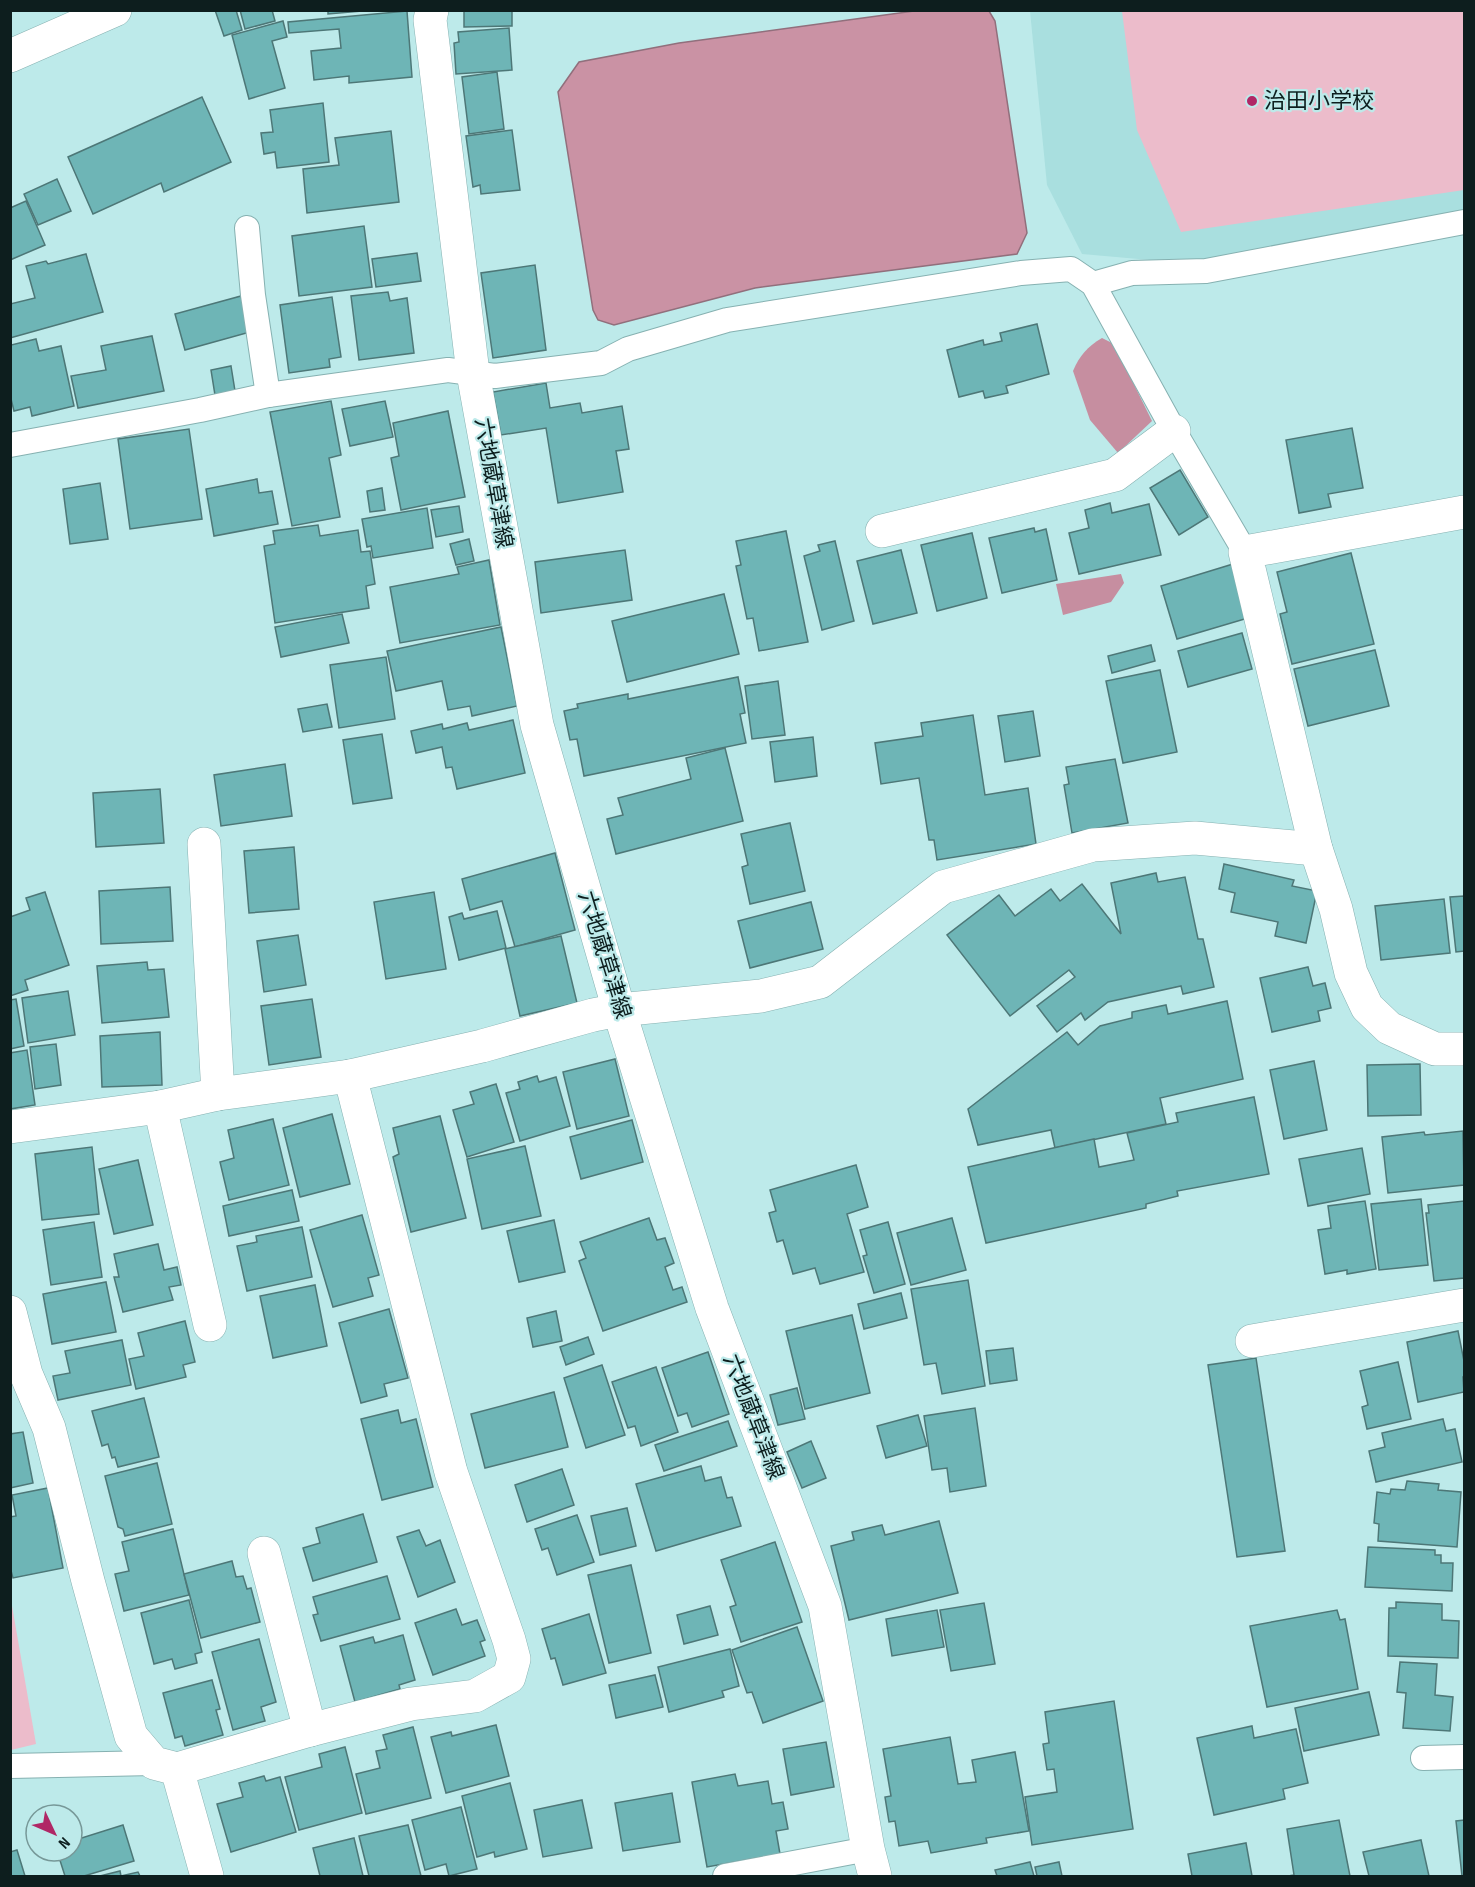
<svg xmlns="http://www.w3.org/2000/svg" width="1475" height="1887" font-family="'Sofia Sans Condensed','Noto Sans JP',sans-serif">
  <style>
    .built { fill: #a9dfdf }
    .green { fill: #ecbccb }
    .forest { fill: #c68ea0 }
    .water { fill: #ca92a4; stroke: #916f7c; stroke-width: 1.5 }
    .building { fill: #6eb5b6; stroke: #4d7777; stroke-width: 1.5 }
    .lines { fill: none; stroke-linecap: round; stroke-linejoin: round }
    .lane-casing { stroke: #86b1b1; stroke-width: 26 }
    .street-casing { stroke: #86b1b1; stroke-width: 34 }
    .secondary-casing { stroke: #86b1b1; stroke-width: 34 }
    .lane { stroke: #fff; stroke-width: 24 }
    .street { stroke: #fff; stroke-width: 33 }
    .secondary { stroke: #fff; stroke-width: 33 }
    .poi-dot { fill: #b02766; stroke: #bdeaea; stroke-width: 2 }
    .labels { text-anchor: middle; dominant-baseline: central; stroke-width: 4.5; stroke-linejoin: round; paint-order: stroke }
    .poi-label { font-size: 22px; fill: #0d1e1e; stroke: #bdeaea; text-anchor: start }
    .street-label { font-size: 22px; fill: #0d1e1e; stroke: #bdeaea }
  </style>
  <rect width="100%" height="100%" fill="#bdeaea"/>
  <path class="built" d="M1030,11H1464V212L1195,264L1082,254L1047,185Z"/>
  <g class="green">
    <path d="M1122,11H1464V190L1181,232L1137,130Z"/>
    <path d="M11,1600L36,1744L11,1750H10Z"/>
  </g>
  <g class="forest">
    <path d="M1102,338L1114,344L1152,421L1118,453L1090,420L1073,371C1080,355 1087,347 1102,338Z"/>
    <path d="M1121,574L1124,583L1111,602L1063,615L1056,584Z"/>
  </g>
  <path class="water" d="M914,11H989L995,21L1027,233L1017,254L755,288L614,325L598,320L593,310L558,92L579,62L679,43Z"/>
  <g class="building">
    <path d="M215,10H236L242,30L224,36Z"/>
    <path d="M240,10H272L275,21L245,29Z"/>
    <path d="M328,10H374L328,14Z"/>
    <path d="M464,10H512V26L464,27Z"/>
    <path d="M407,11L412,77L349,83V76L314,80L311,51L341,48L339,29L289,33L288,22Z"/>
    <path d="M283,21L287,37L272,41L285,88L249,99L232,35Z"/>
    <path d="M509,28L512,70L456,74L454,43L459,42L458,32Z"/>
    <path d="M497,72L504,129L469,134L462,77Z"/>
    <path d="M202,97L231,162L164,192L161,183L93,214L68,157Z"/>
    <path d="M323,103L329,162L277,168L275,152L264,154L261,133L273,132L270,110Z"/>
    <path d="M512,130L520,190L481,194L480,185L473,187L466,136Z"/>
    <path d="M391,131L399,202L307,213L303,169L339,165L335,138Z"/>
    <path d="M57,179L71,211L38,225L24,194Z"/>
    <path d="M26,201L45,245L10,260V208Z"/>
    <path d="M364,226L372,287L299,296L292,236Z"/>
    <path d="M417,253L421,281L376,287L372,259Z"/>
    <path d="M86,254L103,312L10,338V304L35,298L26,266L46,261L48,264Z"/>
    <path d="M535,265L546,350L493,358L481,273Z"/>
    <path d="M388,292L390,301L407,298L414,353L359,360L351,296Z"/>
    <path d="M241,296L250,332L185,350L175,314Z"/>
    <path d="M332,297L341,357L329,359L330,367L289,373L280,305Z"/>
    <path d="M1037,324L1049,374L1006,386L1008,393L985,398L983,391L959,397L947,350L983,340L984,345L1002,341L1000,333Z"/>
    <path d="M152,336L164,391L78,408L71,376L106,370L101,346Z"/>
    <path d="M36,339L39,351L61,346L74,406L32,416L30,407L14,411L10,395L11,345Z"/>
    <path d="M231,366L235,391L215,395L211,370Z"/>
    <path d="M546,383L550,408L580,403L582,413L622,406L629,449L616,451L623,492L558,503L546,428L501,435L493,392Z"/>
    <path d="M331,401L341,455L329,458L340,517L292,526L270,412Z"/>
    <path d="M385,401L393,437L350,446L342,409Z"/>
    <path d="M448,411L465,497L401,510L391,458L399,456L393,423Z"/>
    <path d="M1352,428L1363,488L1328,494L1331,507L1299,513L1286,440Z"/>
    <path d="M189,429L202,519L130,529L118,439Z"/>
    <path d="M1180,470L1208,517L1179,535L1150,488Z"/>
    <path d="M257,479L259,493L272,491L278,524L214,536L206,489Z"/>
    <path d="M100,483L108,539L70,544L63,489Z"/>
    <path d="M382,488L385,510L370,512L367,491Z"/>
    <path d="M1110,503L1112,513L1149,504L1161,555L1079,574L1069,533L1089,528L1085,510Z"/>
    <path d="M459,506L463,532L436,537L431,510Z"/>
    <path d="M427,508L433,548L373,558L371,546L367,547L362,519Z"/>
    <path d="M318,525L320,536L358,530L361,552L370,551L375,584L366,586L369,608L275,623L264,546L275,544L273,531Z"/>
    <path d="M1034,528L1035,532L1046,529L1057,580L1002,593L989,538Z"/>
    <path d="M786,531L808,642L759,651L753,618L747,619L736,566L741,565L736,541Z"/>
    <path d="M972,533L987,598L937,611L921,545Z"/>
    <path d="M469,539L474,561L456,565L450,544Z"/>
    <path d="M835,541L854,621L822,630L804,556L820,551L818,545Z"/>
    <path d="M625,550L632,600L541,613L535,562Z"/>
    <path d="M901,550L917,613L873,624L857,561Z"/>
    <path d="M1351,553L1374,644L1292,664L1280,614L1287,612L1277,572Z"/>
    <path d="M489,560L500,625L400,643L390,587L459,574L457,567Z"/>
    <path d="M1233,564L1248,618L1177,639L1161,586Z"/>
    <path d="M724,594L739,654L627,682L612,621Z"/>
    <path d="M342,614L349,643L281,657L275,627Z"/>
    <path d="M501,627L517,706L472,716L470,706L448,710L442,681L396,691L387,651Z"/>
    <path d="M1242,633L1252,669L1188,687L1178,651Z"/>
    <path d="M1151,645L1155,661L1112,673L1108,656Z"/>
    <path d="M1375,650L1389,706L1308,726L1294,669Z"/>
    <path d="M386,657L395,719L339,728L330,665Z"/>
    <path d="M1160,670L1177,752L1123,763L1106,681Z"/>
    <path d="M738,677L745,713L740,714L746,743L584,776L577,739L570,740L564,711L578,708L577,704L628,694V699Z"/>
    <path d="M778,681L785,735L752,739L745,686Z"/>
    <path d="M327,704L332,727L303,732L298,709Z"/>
    <path d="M1033,711L1040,756L1005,762L998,716Z"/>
    <path d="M973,715L985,795L1028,788L1036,844L937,860L934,840H929L919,778L881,784L875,743L923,736L921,723Z"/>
    <path d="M513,720L525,773L457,789L452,767L446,768L442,747L416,753L411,731L442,724L443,729L467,723L469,730Z"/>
    <path d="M382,734L392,798L353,804L343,740Z"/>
    <path d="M813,737L817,776L775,782L770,742Z"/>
    <path d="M725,748L743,821L616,854L607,819L623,815L618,798L691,779L686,758Z"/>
    <path d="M1115,759L1128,823L1072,833L1064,785L1069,784L1066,767Z"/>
    <path d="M285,764L292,816L221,826L214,775Z"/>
    <path d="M160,789L164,843L96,847L93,793Z"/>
    <path d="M790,823L805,891L750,904L742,867L748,865L741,834Z"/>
    <path d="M294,847L299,909L249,913L244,851Z"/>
    <path d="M555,853L575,930L515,947L502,901L470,910L462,879Z"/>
    <path d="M1224,864L1294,880L1292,886L1317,891L1306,943L1275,936L1278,922L1231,912L1235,893L1219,889Z"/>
    <path d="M1156,873L1158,882L1185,877L1198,939H1203L1214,987L1183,994L1181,986L1108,1002L1085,1020L1081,1013L1057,1032L1037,1006L1075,977L1069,970L1010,1016L947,935L999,895L1015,916L1051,889L1060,901L1082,884L1121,934L1111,883Z"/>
    <path d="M170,887L173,941L101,944L99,891Z"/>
    <path d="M45,892L69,965L25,980L28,990L10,996V917L30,910L26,898Z"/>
    <path d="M434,892L446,969L386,979L374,902Z"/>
    <path d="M1464,896V951L1456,952L1450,897Z"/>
    <path d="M1444,899L1450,953L1381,960L1375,906Z"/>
    <path d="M811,902L823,949L750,968L738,921Z"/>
    <path d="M497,911L506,948L459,960L449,917L462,913L464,919Z"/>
    <path d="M298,935L306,985L264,992L257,941Z"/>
    <path d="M561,936L577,1003L520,1016L505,949Z"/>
    <path d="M147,962L148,970L164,969L169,1017L102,1023L97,966Z"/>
    <path d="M1308,967L1313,986L1325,983L1331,1008L1318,1011L1320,1021L1272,1032L1260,978Z"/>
    <path d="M68,991L75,1035L28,1043L22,998Z"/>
    <path d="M16,999L24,1046L10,1049V1000Z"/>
    <path d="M312,999L321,1057L269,1065L261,1006Z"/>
    <path d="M1227,1001L1243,1079L1160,1098L1166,1124L1055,1148L1051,1130L978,1145L968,1109L1067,1032L1078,1045L1100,1026L1132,1018V1012L1166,1005L1168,1014Z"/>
    <path d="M160,1032L162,1085L102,1087L100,1036Z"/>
    <path d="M56,1044L61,1085L35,1089L30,1047Z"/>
    <path d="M27,1050L35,1105L10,1109V1053Z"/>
    <path d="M615,1059L629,1116L577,1129L563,1072Z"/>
    <path d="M1314,1061L1327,1130L1284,1139L1270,1070Z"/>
    <path d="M1420,1064L1421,1115L1368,1116L1367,1065Z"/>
    <path d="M537,1076L539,1082L556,1077L570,1126L520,1141L506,1093L520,1089L518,1082Z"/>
    <path d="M496,1084L514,1142L467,1157L453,1110L474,1104L470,1092Z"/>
    <path d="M1254,1097L1269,1174L1177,1191L1178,1196L1146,1204V1208L986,1243L968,1167L1094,1139L1099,1167L1134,1160L1127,1133L1178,1122L1176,1113Z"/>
    <path d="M332,1114L350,1184L300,1197L283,1128Z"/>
    <path d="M440,1116L466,1218L411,1232L393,1157L399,1154L393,1128Z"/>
    <path d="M273,1119L289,1185L229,1200L220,1162L234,1158L228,1130Z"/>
    <path d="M632,1120L643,1162L581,1179L570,1137Z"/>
    <path d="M1463,1131L1464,1185L1388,1193L1382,1137L1424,1132L1425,1135Z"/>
    <path d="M525,1146L541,1216L482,1229L467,1159Z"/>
    <path d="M92,1147L99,1214L42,1220L35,1154Z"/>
    <path d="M1362,1148L1370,1194L1308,1206L1299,1159Z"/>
    <path d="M138,1160L153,1225L114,1234L99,1169Z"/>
    <path d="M856,1165L868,1207L847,1214L864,1272L820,1284L815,1268L793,1274L783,1240L777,1242L769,1213L776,1211L770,1190Z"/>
    <path d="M292,1190L299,1221L229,1236L223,1206Z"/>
    <path d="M1421,1199L1428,1265L1379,1270L1371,1204Z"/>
    <path d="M1365,1201L1376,1269L1347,1274V1270L1325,1274L1318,1230L1331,1228L1328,1206Z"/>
    <path d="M1464,1201V1278L1434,1281L1426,1213H1429L1428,1205Z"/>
    <path d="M362,1215L379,1275L368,1278L373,1296L333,1307L310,1230Z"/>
    <path d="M649,1218L657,1240L665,1238L674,1263L665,1267L673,1290L682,1287L687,1302L603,1331L579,1261L586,1258L580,1242Z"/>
    <path d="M952,1218L966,1270L911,1285L897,1233Z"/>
    <path d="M554,1220L565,1272L519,1282L507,1231Z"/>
    <path d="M94,1222L102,1277L51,1285L43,1230Z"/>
    <path d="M888,1222L905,1284L874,1293L863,1256L867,1255L860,1230Z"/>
    <path d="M302,1227L312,1277L247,1291L237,1246L257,1242L256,1236Z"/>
    <path d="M158,1244L164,1270L177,1267L181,1285L169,1287L173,1300L123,1312L114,1277H119L114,1254Z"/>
    <path d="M968,1280L985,1386L942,1394L936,1363L924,1365L911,1289Z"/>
    <path d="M106,1282L116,1332L52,1344L43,1294Z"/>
    <path d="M315,1285L327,1346L273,1358L260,1296Z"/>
    <path d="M901,1293L907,1318L864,1329L858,1304Z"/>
    <path d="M389,1309L408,1378L384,1384L387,1396L361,1403L339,1323Z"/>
    <path d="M556,1311L562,1341L533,1347L527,1318Z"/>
    <path d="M852,1315L870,1393L805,1409L786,1331Z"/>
    <path d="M185,1321L195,1362L183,1365L186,1377L136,1389L129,1359L144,1356L138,1333Z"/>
    <path d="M1458,1331L1464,1361V1377H1463L1464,1392L1418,1402L1407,1342Z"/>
    <path d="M588,1337L594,1354L566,1365L560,1347Z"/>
    <path d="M122,1340L131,1385L58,1400L53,1376L70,1373L65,1351Z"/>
    <path d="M1013,1348L1017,1380L990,1384L986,1351Z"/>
    <path d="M708,1352L729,1414L692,1427L687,1413L678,1416L662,1368Z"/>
    <path d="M1256,1358L1285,1551L1237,1557L1208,1365Z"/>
    <path d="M1398,1362L1411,1419L1367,1429L1362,1407L1368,1405L1360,1371Z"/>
    <path d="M602,1365L625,1435L586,1448L564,1378Z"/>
    <path d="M656,1367L678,1432L641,1446L635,1426L628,1428L612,1382Z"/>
    <path d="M797,1388L805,1419L778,1425L770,1395Z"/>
    <path d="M554,1392L568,1447L485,1468L471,1414Z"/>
    <path d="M144,1398L159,1457L118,1467L115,1457L112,1458L108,1444L102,1446L92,1411Z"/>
    <path d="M975,1408L986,1486L950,1492L947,1468L932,1470L924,1416Z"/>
    <path d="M398,1410L401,1423L416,1419L433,1487L382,1500L361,1419Z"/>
    <path d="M918,1415L927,1446L886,1458L877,1426Z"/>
    <path d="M1443,1419L1446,1431L1455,1429L1462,1462L1376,1482L1369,1451L1385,1447L1382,1433Z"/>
    <path d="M728,1421L737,1446L664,1471L655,1445Z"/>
    <path d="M23,1432L33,1483L10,1488V1434Z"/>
    <path d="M811,1441L826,1478L802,1488L787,1452Z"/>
    <path d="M157,1463L172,1524L125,1536L123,1529L118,1527L105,1476Z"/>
    <path d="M701,1466L705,1481L721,1477L727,1498L732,1497L741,1526L656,1551L636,1484Z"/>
    <path d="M562,1469L574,1505L527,1522L515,1485Z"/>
    <path d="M1407,1481L1439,1484L1438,1490L1461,1492L1457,1547L1378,1541L1379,1524L1374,1523L1377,1492L1390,1494L1391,1489L1405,1490Z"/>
    <path d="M48,1488L63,1568L13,1578L10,1567V1517L16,1516L12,1495Z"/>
    <path d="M627,1508L636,1546L600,1555L591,1516Z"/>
    <path d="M363,1514L377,1562L313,1581L303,1548L320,1543L316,1528Z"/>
    <path d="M577,1515L594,1562L557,1575L548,1548L542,1550L535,1529Z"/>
    <path d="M939,1521L958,1593L849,1620L831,1546L854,1540L852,1532L882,1525L885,1535Z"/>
    <path d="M173,1529L189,1595L124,1611L115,1574L129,1571L122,1542Z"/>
    <path d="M419,1530L426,1546L440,1540L455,1582L418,1597L397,1537Z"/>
    <path d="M775,1542L802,1622L741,1642L730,1607L736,1605L721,1560Z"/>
    <path d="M1368,1547L1435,1550V1555H1441V1563H1453L1452,1591L1365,1587Z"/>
    <path d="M232,1561L236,1577L243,1576L247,1589L251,1588L260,1622L201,1638L184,1574Z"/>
    <path d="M631,1565L651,1653L609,1663L588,1575Z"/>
    <path d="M387,1576L400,1619L321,1641L313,1615L318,1614L313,1597Z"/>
    <path d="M189,1600L202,1652L195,1654L197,1663L175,1669L172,1659L154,1664L141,1613Z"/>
    <path d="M1396,1602L1442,1604V1620L1459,1621L1458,1658L1388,1656L1389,1608H1396Z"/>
    <path d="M984,1603L995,1664L951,1671L940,1610Z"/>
    <path d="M710,1606L718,1635L684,1644L677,1615Z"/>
    <path d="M456,1609L462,1625L477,1620L485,1640L480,1642L485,1656L433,1675L415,1623Z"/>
    <path d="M937,1610L944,1647L892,1656L886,1619Z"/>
    <path d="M1337,1610L1340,1620L1345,1619L1358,1689L1267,1707L1250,1626Z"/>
    <path d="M589,1614L606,1673L563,1685L555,1658L551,1659L542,1629Z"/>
    <path d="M797,1627L823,1701L763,1723L752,1692L747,1693L732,1650Z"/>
    <path d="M403,1635L415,1680L399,1685L400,1689L355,1702L340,1646L373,1637L375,1643Z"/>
    <path d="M259,1639L276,1702L261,1707L265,1721L233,1730L212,1652Z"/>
    <path d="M730,1649L739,1686L722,1691L724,1697L669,1712L658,1667Z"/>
    <path d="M1400,1662L1437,1664L1435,1695L1453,1697L1450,1731L1403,1728L1406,1693L1397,1692Z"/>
    <path d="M655,1675L663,1707L616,1718L609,1685Z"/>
    <path d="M212,1680L220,1709L216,1710L223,1735L185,1746L182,1736L175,1738L163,1693Z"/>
    <path d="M1369,1692L1379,1735L1304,1751L1295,1708Z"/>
    <path d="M1114,1701L1133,1829L1032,1845L1025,1797L1057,1792L1054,1769L1047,1770L1043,1744L1049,1743L1045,1712Z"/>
    <path d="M496,1725L509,1776L446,1793L431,1737L451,1732L452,1736Z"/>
    <path d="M1252,1726L1254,1738L1296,1729L1308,1783L1283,1789L1285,1799L1214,1815L1197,1738Z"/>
    <path d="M413,1727L431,1798L366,1814L356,1774L380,1768L376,1751L387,1749L383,1735Z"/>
    <path d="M950,1737L958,1784L976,1782L972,1760L1015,1752L1029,1831L986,1838L987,1843L931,1853L928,1841L899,1846L895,1821L889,1822L885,1797L891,1796L883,1749Z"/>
    <path d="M826,1742L834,1787L791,1795L783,1749Z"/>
    <path d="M345,1747L362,1813L299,1830L285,1777L322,1767L319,1754Z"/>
    <path d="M735,1774L738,1786L768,1781L772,1804L783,1802L788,1829L776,1831L780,1854L707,1867L692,1782Z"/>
    <path d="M264,1776L266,1781L280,1777L296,1832L231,1852L217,1804L243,1797L239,1783Z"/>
    <path d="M510,1783L527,1849L495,1857L494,1852L477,1857L462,1796Z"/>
    <path d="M672,1793L680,1842L623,1851L615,1803Z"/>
    <path d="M582,1800L592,1848L543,1857L534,1810Z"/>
    <path d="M461,1807L477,1869L449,1876L446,1864L425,1870L412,1820Z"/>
    <path d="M1339,1820L1350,1876H1288L1294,1875L1287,1829Z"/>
    <path d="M1464,1820V1876H1462L1456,1821Z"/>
    <path d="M123,1825L134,1861L84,1876H65L57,1851H72V1841Z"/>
    <path d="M408,1825L421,1876H369L359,1836Z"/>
    <path d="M354,1838L363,1876H320L313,1848Z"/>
    <path d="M1421,1840L1429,1876H1369L1363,1852Z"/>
    <path d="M1246,1843L1252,1876H1192L1188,1854Z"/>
    <path d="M17,1850L25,1876H10V1852Z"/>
    <path d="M1030,1862L1034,1876H997L995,1870Z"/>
    <path d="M1059,1862L1062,1876H1037L1035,1867Z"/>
    <path d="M120,1871L121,1876L138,1872L140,1876H100Z"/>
  </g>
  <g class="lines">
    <defs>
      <g id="lane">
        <path d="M247,228L253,295L268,395"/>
        <path d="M1093,284L1132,273L1206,271L1464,222"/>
        <path d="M10,445L200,410L268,395L448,370L495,376L601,363L628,349L727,320L1021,273L1071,269L1093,284L1174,431L1245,552"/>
        <path d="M1423,1758L1464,1757"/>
        <path d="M10,1766L154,1763"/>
        <path d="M725,1876L868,1849"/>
      </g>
      <g id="street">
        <path d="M1464,512L1245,552L1316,849L1336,909L1351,973L1367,1007L1389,1028L1435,1049H1464"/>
        <path d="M882,531L1115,475L1174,431"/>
        <path d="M204,844L218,1094"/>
        <path d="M160,1107L210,1325"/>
        <path d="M10,1127L160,1107L218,1094L350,1076L482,1046L593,1015L619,1010L761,996L820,982L943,887L1093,845L1195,838L1316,849"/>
        <path d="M10,1312L26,1374L49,1428L88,1581L131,1736L154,1763L177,1769L207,1876"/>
        <path d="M1252,1341L1464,1305"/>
        <path d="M264,1553L310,1730"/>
        <path d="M177,1769L310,1730L411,1704L475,1696L509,1677L514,1659L509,1640L451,1472L350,1076"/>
      </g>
      <g id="secondary">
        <path d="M432,10L430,20L473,373L537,725L619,1010L712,1308L825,1606L868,1849L875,1876"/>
        <path d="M10,56L115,10"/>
      </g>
    </defs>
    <use href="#lane" class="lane-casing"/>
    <use href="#street" class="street-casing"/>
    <use href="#secondary" class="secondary-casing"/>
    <use href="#lane" class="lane"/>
    <use href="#street" class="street"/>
    <use href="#secondary" class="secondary"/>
  </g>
  <circle class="poi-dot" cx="1252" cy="101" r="6"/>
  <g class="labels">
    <g class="poi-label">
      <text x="1264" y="101">治田小学校</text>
    </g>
    <g class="street-label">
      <text transform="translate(493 483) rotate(80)">六地蔵草津線</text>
      <text transform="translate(604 955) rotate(73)">六地蔵草津線</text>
      <text transform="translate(753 1417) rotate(69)">六地蔵草津線</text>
    </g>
  </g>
  <rect width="1475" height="1887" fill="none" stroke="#0d1e1e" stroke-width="24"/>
  <g transform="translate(54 1833) rotate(134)"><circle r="28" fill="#bdeaea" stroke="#779898" stroke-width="1.5"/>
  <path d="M0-4.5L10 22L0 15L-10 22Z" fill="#b02766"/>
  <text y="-9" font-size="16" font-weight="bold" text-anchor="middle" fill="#0d1e1e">N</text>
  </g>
</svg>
